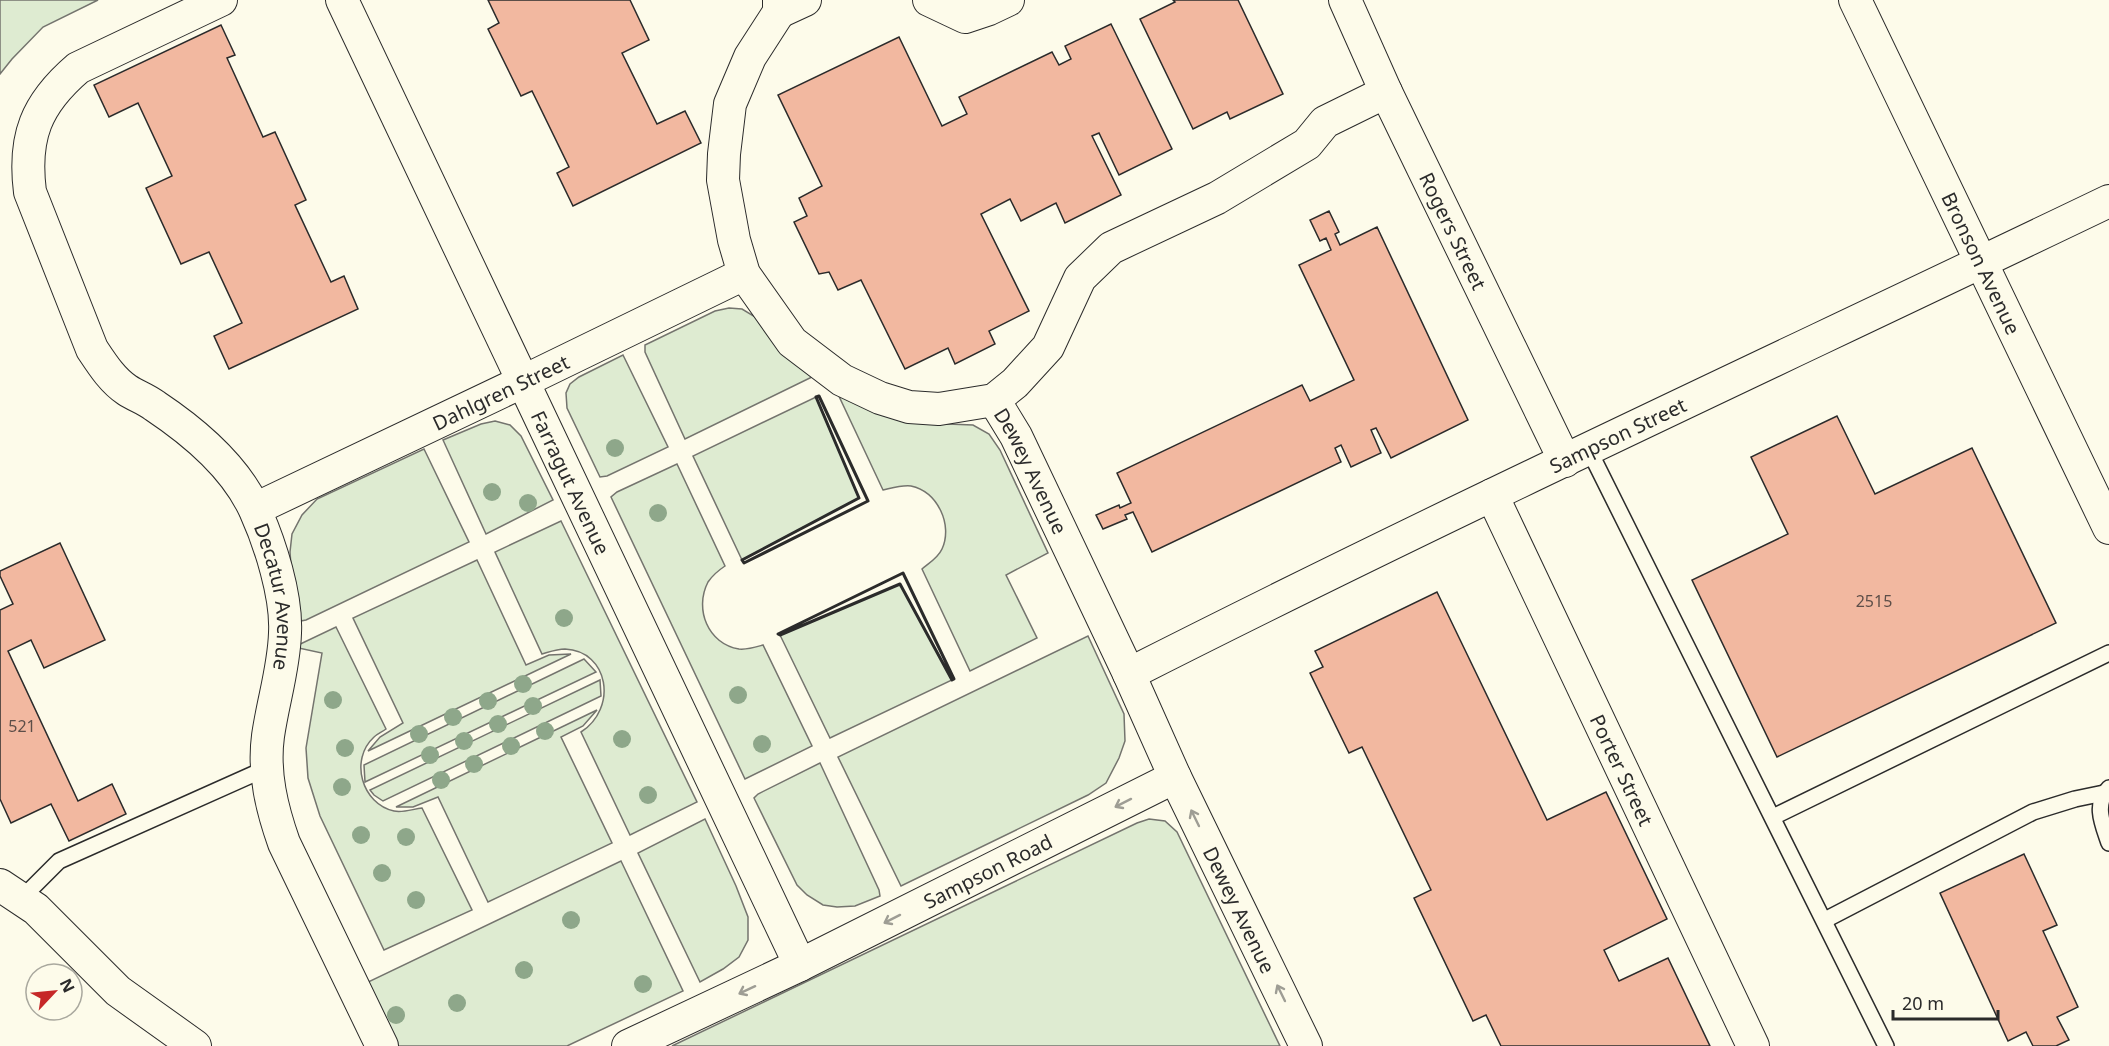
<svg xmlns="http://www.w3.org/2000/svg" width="2109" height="1046" font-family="'Noto Sans',sans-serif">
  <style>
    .green { fill: #deebd1; stroke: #74746e; stroke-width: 1.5 }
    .building { fill: #f2b8a0; stroke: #2b2b2b; stroke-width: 1.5 }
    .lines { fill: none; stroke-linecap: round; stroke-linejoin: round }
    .service-casing { stroke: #2b2b2b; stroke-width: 18 }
    .minor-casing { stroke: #2b2b2b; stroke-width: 34 }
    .service { stroke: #fdfbea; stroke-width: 15 }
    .minor { stroke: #fdfbea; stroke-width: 32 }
    .wall { stroke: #2b2b2b; stroke-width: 3 }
    .tree { fill: #8ea78a }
    .oneway { stroke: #9e9d94 }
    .labels { text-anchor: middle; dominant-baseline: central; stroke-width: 4.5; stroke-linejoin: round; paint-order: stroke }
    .number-label { font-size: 16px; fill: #5d4e48 }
    .street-label { font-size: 20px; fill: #2b2b2b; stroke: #fdfbea }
  </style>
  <rect width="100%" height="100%" fill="#fdfbea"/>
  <g class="green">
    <path d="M0,0H98L43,27L12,59L0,74Z"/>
    <path d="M729,308L742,309L757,318L814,376L685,439L645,352V345L715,311Z"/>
    <path d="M623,355L668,447L607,476L600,477L567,408L566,393L570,384L579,377Z"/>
    <path d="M837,392L922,423L973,425L989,434L1000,450L1048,553L1006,575L1037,638L970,671L922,569C929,563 938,558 942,549C953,525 938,492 911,486C901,485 892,488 883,490Z"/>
    <path d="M816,397L859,498L742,560L693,456Z"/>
    <path d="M495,421L510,425L521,436L553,500L486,534L443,440L481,424Z"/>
    <path d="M424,449L469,542L306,620L295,622L290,552L292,534L302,515L317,499Z"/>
    <path d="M677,464L725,566C719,570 712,576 708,582C694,609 708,644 739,649C747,650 756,647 763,645L812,746L745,779L611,497L617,492Z"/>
    <path d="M561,521L697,802L630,835L581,732C618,708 609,651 565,649C557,649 549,652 542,654L495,552Z"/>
    <path d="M477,560L526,665L549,655L571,654L368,751L380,737L403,723L353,618Z"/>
    <path d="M900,584L952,680L830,738L780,635Z"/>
    <path d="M336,627L386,729C382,732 377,734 374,737C349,760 362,804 394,811C403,813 413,809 422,808L472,910L384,950L320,816L308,778L306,748L322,653L294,647Z"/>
    <path d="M1088,636L1124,714L1125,741L1119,758L1106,783L1088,795L901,886L838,757Z"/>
    <path d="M584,659L596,672L365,782L364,765Z"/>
    <path d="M600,680L601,696L383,801L374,795L370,790Z"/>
    <path d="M597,710L583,726L561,737L612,843L488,902L438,797L413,807H396Z"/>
    <path d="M820,763L879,890L880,896L855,906L837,907L823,905L807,895L797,885L754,798L758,794Z"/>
    <path d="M705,819L736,886L748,917V940L739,957L723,969L700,982L638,853Z"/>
    <path d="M1149,819L1165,821L1177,832L1280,1046H672L1137,823Z"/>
    <path d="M621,861L683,991L567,1046H397L366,983Z"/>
  </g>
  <g class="building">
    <path d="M488,0H630L649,40L622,53L657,124L685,111L701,143L573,206L557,173L569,167L532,91L521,96L488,29L499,23Z"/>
    <path d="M1173,0H1238L1283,94L1230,119L1227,112L1193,129L1140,19L1175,2Z"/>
    <path d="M1111,24L1172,149L1119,175L1099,133L1092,136L1121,195L1065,223L1056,203L1021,221L1010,199L981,214L1029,311L989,331L995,344L955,364L948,348L905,369L861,280L838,290L829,272L819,274L794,222L807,216L799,198L822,186L778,95L899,37L942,126L967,114L959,97L1052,52L1059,65L1071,59L1065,46Z"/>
    <path d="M221,25L235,55L227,58L263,137L275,132L306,200L295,205L331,282L344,276L358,309L229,369L214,336L242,323L209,252L181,264L146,188L172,176L138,103L109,117L94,85Z"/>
    <path d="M1329,211L1339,232L1335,234L1340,245L1377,227L1468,420L1391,458L1376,428L1371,430L1381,453L1351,467L1341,445L1335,448L1341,462L1152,552L1133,512L1125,515L1127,519L1103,529L1096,515L1119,505L1120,508L1131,503L1117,473L1302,385L1310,401L1354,380L1299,265L1331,250L1326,238L1320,241L1310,220Z"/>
    <path d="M1837,416L1875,494L1972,448L2056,623L1777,757L1692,580L1788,534L1751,457Z"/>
    <path d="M60,543L105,640L44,668L31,640L8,651L78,801L112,784L126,814L69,841L51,804L11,823L0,799V610L13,604L0,576V571Z"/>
    <path d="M1437,592L1547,820L1606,792L1667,919L1604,950L1619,981L1668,958L1710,1046H1501L1486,1015L1473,1021L1414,898L1431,890L1362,747L1349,753L1310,673L1323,667L1315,651Z"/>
    <path d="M2024,854L2057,925L2043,931L2078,1007L2057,1017L2069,1040L2056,1046H2033L2026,1032L2008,1041L1940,893Z"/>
  </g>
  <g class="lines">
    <defs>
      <g id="service">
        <path d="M1589,450L1886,1046"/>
        <path d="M2109,788C2093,804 2103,825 2109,843"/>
        <path d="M1773,817L2109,653"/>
        <path d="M21,899L59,861L267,768"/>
        <path d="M1825,920L2033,812L2075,799L2104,793"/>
      </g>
      <g id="minor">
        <path id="s1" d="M221,0L78,68C36,104 23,137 30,192L92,349C102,364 112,380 127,390C136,396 146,399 155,406C194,432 235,466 255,510C270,543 287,596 285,633C284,668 273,701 268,736C263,773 272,809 284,843L382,1046"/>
        <path id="s2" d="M342,0L800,965"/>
        <path d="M779,0V12L750,57L730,104L724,154L723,180L734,240L744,274L792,342L842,380L880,398L909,407L939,409L994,400L1015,383L1048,347L1080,278L1111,248L1217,198L1307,144L1325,122L1386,92"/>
        <path d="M929,0L965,17L989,9L1008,0"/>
        <path id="s3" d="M1345,0L1386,92L1565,461"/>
        <path id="s4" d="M1855,0L2109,528"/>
        <path d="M779,12L805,0"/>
        <path id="s5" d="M994,400L1016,436L1129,674L1175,777L1306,1046"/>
        <path id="s6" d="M1492,495L1753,1046"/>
        <path id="s7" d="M255,509L524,381L744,274"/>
        <path id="s8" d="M1129,674C1452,510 1782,358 2109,201"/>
        <path d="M0,885L36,909L118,991L195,1046"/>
        <path id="s9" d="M628,1046L800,965L1175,777"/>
      </g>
    </defs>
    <use href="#service" class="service-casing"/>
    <use href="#minor" class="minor-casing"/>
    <use href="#service" class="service"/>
    <use href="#minor" class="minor"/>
    <g class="wall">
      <path d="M819,396L868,501L744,563L742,560L859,498L816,397Z"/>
      <path d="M903,573L954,679L952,680L900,584L780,635L778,634Z"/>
    </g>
  </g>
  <g class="tree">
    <circle cx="615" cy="448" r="9"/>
    <circle cx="492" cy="492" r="9"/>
    <circle cx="528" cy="503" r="9"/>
    <circle cx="658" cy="513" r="9"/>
    <circle cx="564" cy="618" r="9"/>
    <circle cx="523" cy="684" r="9"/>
    <circle cx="738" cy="695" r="9"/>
    <circle cx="333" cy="700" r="9"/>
    <circle cx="488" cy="701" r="9"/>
    <circle cx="533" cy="706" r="9"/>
    <circle cx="453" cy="717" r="9"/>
    <circle cx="498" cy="724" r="9"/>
    <circle cx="545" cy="731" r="9"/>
    <circle cx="419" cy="734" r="9"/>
    <circle cx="622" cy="739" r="9"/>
    <circle cx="464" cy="741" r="9"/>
    <circle cx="762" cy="744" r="9"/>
    <circle cx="511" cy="746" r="9"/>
    <circle cx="345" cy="748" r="9"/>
    <circle cx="430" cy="755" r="9"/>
    <circle cx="474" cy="764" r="9"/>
    <circle cx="441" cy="780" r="9"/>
    <circle cx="342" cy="787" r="9"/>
    <circle cx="648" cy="795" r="9"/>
    <circle cx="361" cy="835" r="9"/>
    <circle cx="406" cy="837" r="9"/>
    <circle cx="382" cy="873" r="9"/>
    <circle cx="416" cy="900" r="9"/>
    <circle cx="571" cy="920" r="9"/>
    <circle cx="524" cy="970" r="9"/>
    <circle cx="643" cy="984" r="9"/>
    <circle cx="457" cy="1003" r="9"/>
    <circle cx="396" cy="1015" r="9"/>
  </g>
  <defs><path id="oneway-shaft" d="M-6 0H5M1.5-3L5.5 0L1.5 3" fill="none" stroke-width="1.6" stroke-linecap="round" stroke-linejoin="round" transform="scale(1.5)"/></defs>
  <g class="oneway">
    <use href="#oneway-shaft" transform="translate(1123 803) rotate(153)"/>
    <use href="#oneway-shaft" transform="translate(1195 818) rotate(-116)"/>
    <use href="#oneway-shaft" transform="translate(892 919) rotate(153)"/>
    <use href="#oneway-shaft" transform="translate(747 990) rotate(155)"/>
    <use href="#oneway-shaft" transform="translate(1281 993) rotate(-116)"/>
  </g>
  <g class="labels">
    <g class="number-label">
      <text x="1874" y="601">2515</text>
      <text x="22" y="726">521</text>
    </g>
    <g class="street-label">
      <text stroke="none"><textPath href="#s3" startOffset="255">Rogers Street</textPath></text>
      <text stroke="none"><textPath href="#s4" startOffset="292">Bronson Avenue</textPath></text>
      <text stroke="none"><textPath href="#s7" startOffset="272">Dahlgren Street</textPath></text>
      <text stroke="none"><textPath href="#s8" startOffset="544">Sampson Street</textPath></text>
      <text stroke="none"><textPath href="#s5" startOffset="80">Dewey Avenue</textPath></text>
      <text stroke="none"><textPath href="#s2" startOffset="534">Farragut Avenue</textPath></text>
      <text stroke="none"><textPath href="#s1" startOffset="790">Decatur Avenue</textPath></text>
      <text stroke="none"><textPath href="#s6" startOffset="304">Porter Street</textPath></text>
      <text stroke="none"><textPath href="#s9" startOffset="400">Sampson Road</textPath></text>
      <text stroke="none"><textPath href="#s5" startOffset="566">Dewey Avenue</textPath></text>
    </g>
  </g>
  <g transform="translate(54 992) rotate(64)"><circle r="28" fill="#fdfbea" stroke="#a9a89e" stroke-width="1.5"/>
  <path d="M0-4.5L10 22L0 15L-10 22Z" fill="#c62828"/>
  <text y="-9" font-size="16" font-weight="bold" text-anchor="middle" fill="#2b2b2b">N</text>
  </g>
  <path d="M1893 1010v9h105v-9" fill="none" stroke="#2b2b2b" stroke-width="3"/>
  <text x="1902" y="1010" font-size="18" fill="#2b2b2b" stroke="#fdfbea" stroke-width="4.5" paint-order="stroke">20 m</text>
</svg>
